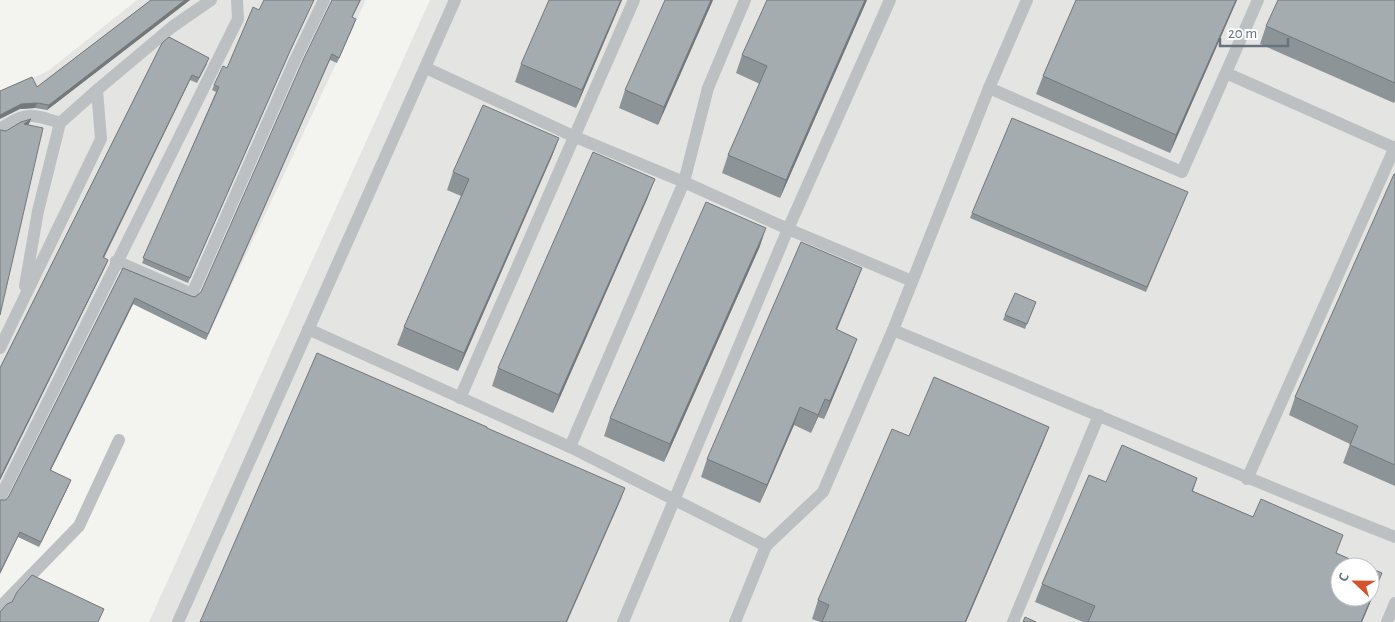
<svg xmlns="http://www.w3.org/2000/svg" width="1395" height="622" font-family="'Alegreya Sans',sans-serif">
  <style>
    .built { fill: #e4e5e3; fill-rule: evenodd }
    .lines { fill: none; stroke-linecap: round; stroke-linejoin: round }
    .service { stroke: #bcc0c3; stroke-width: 12 }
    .wall { fill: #8d9497 }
    .shaded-wall { fill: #73787b }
    .building { fill: #a4acb0; stroke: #73787b }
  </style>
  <rect width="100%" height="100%" fill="#f3f3ef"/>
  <g class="built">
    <path d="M137,0H366L206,340L133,304L0,573V93L48,71Z"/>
    <path d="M430,0H1395V622H149ZM1340,567H1370V597H1340Z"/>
  </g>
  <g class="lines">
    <g class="service">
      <path d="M426,68L573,136L684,182L788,229L912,281"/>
      <path d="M1226,73L1395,148"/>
      <path d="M989,88L1182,172L1258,0"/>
      <path d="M0,129C26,112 30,113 60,123"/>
      <path d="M116,261L192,294L295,60L324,0"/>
      <path d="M25,286L38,211L60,123L97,90"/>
      <path d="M308,329L570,447L766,546"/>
      <path d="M893,330C1060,399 1227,471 1395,537"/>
      <path d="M0,348L101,139L97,90L172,27L211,0"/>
      <path d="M460,398L634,0"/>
      <path d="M570,447L684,182L708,88L745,0"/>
      <path d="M1247,479L1395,147"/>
      <path d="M0,498L238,19L237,0"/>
      <path d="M0,614L5,602L79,526L119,440"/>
      <path d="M178,622L455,0"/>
      <path d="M623,622L788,229L890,0"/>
      <path d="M735,622L766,546L823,492L893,330L989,88L1027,0"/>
      <path d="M1013,622L1099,415"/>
      <path d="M1387,622L1395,603"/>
    </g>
  </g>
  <g class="wall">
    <path d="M151,0H190L47,110L35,108L20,109L37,87Z"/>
    <path d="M332,0H361L352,18L354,25L337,63L330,60L206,340L133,304L51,470L69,485L39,547L18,537L6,500L9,496L123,268L191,296L195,297L201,292Z"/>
    <path d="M622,0L576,108L515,82L521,64Z"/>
    <path d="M713,0L658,125L619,108L625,90Z"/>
    <path d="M867,0L780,198L722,173L728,155L760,84L736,73L742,55Z"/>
    <path d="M1076,0H1237L1170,153L1036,94L1043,76Z"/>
    <path d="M1395,0V101L1394,103L1260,44L1266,26Z"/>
    <path d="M259,10L288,56L188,283L142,263L216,92L212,90L214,85L227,68Z"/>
    <path d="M162,43L207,64L197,83L190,80L104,258L108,260L106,265L0,480V368Z"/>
    <path d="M559,138L552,156L458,371L397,345L404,327L461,196L447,190L453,172Z"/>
    <path d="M1395,174V486L1343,463L1350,444L1289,415L1295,397Z"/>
    <path d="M648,197L553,413L492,386L498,368Z"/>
    <path d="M1186,197L1146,292L970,218L972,213Z"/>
    <path d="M760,246L664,462L604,436L610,418Z"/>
    <path d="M855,286L837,330L850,357L824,419L818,417L811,433L794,425L760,503L701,477L707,459Z"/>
    <path d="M1036,302L1025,329L1003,320L1005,315Z"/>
    <path d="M1049,427L1042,445L966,622H820L812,619L818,600L909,436Z"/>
    <path d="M1197,478L1193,491L1337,553L1375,591L1362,622H1083L1035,602L1042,584L1106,482Z"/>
  </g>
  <g class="shaded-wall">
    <path d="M185,0H190L47,110L49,105Z"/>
    <path d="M314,0L288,56L188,283L290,51Z"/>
    <path d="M621,0H622L576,108L582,90Z"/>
    <path d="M711,0H713L658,125L664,107Z"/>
    <path d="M865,0H867L780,198L786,180Z"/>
    <path d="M1236,0H1237L1170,153L1176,135Z"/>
    <path d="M192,75L190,80L101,263L103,257Z"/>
    <path d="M37,103L35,108L20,109L0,119V115L21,104Z"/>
    <path d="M31,119L29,124L22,129L24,124Z"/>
    <path d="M559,138L552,156L458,371L464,353Z"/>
    <path d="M655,179L648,197L553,413L559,395Z"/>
    <path d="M766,228L760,246L664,462L670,444Z"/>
    <path d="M108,260L106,265L0,480V478Z"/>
    <path d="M862,268L855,286L829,347L836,329Z"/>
    <path d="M135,298L133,304L48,475L50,470Z"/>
    <path d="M857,339L850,357L824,419L830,401Z"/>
    <path d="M825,399L818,417L811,433L818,415Z"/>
    <path d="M800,407L794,425L760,503L767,485Z"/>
    <path d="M1049,427L1042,445L966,622H965Z"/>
    <path d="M71,480L69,485L39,547L41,542Z"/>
    <path d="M625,488L621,499L567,622H566Z"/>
    <path d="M20,532L18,537L0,574V572Z"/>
    <path d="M1382,573L1375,591L1362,622H1361Z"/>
  </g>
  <g class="building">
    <path d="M151,0H185L49,105L37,103L21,104L0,115V91L32,77L37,87Z"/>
    <path d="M264,0H314L290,51L190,278L143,258L219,87L214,85L223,66L227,68L253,7L259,10Z"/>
    <path d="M332,0H360L352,17L356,19L339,58L332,54L208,334L135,298L50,470L71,480L41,542L20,532L0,572V500H6L9,496L123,268L191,296L195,297L201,292L304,58Z"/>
    <path d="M549,0H621L582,90L521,64Z"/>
    <path d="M665,0H711L664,107L625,90Z"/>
    <path d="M767,0H865L786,180L728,155L767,66L742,55Z"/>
    <path d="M1076,0H1236L1176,135L1043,76Z"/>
    <path d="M1278,0H1395V83L1266,26Z"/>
    <path d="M169,37L209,58L199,78L192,75L103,257L108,260L0,478V368L162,43Z"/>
    <path d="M483,105L559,138L464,353L404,327L469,179L453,172Z"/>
    <path d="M1012,118L1188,192L1147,287L972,213Z"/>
    <path d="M31,119L24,124L43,128L0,315V130L6,131L21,122Z"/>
    <path d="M593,152L655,179L559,395L498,368Z"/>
    <path d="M1394,174H1395V465L1350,445L1358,426L1295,397Z"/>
    <path d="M706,202L766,228L670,444L610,418Z"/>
    <path d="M801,242L862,268L836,329L857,339L830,401L825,399L818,415L800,407L767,485L707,459Z"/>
    <path d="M1015,293L1036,302L1027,324L1005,315Z"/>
    <path d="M317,353L487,427V428L625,488L566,622H200Z"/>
    <path d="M934,377L1049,427L965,622H822L829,605L818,600L892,429L909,436Z"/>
    <path d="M1122,445L1197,478L1192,491L1253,517L1261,499L1343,535L1336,553L1368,567H1340V597H1370V568L1382,573L1361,622H1088L1095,606L1042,584L1089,475L1106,482Z"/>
    <path d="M32,575L104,609L98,622H0V612L7,604L12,602L17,592Z"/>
    <path d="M1025,617L1036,622H1023Z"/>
  </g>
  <g transform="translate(1355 582) rotate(292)"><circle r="24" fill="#ffffff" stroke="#c1c7cb"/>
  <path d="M0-4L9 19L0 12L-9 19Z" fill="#d5532d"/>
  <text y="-8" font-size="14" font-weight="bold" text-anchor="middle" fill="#64737e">С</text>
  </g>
  <path d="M1220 38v8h68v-8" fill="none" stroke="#64737e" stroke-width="2.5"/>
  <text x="1228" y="38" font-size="15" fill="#64737e" stroke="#ffffff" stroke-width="4" paint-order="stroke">20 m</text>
</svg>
